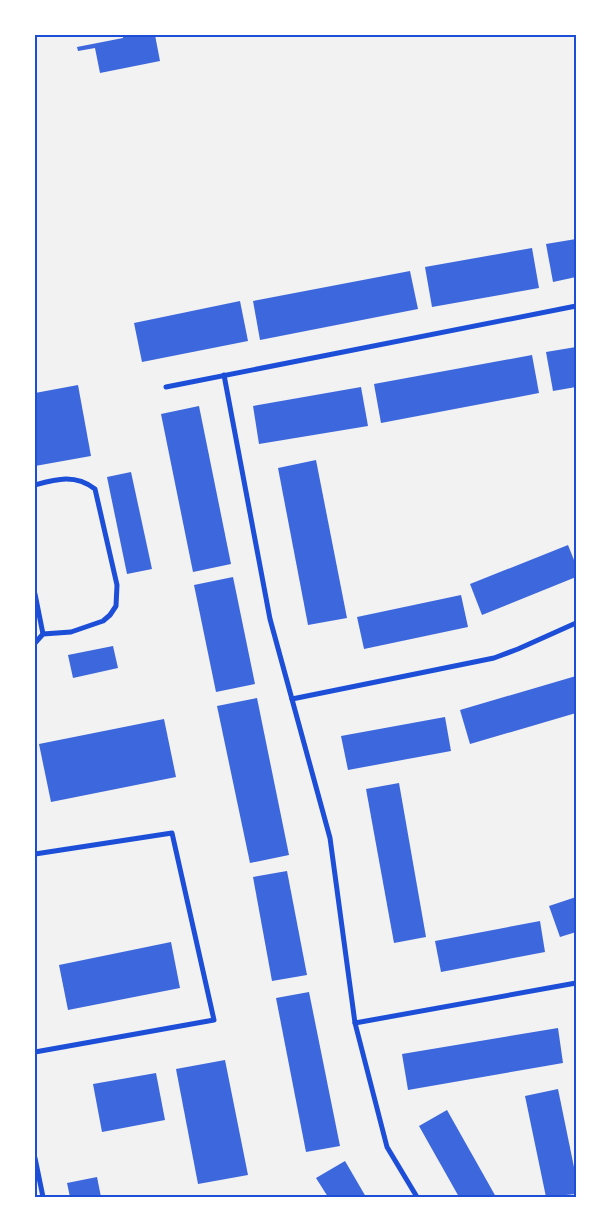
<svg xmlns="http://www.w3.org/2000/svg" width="611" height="1232" font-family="'DM Sans',sans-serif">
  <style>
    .building { fill: #3d67dc }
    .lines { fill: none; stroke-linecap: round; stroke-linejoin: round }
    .minor { stroke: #1d4ed8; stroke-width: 5 }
    .neatline { fill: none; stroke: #1d4ed8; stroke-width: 2 }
  </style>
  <rect width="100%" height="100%" fill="#f2f2f2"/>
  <g class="building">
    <path d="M123,35H155L160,61L100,73L95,48L78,51L77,47L123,38Z"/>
    <path d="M576,239V277L553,282L546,244Z"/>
    <path d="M532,248L539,288L432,307L425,267Z"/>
    <path d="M410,271L418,309L260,340L253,301Z"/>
    <path d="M240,301L248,341L142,362L134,323Z"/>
    <path d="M576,347V387L553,391L546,352Z"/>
    <path d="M532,355L539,393L381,423L374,384Z"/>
    <path d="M78,385L91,456L35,466V393Z"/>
    <path d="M361,387L368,426L259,444L253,406Z"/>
    <path d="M199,406L231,564L193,572L161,414Z"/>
    <path d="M316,460L347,618L308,625L278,468Z"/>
    <path d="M131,472L152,569L127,574L107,477Z"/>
    <path d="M568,545L576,565V577L482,615L470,584Z"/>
    <path d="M233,577L255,684L216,692L194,585Z"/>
    <path d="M461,595L468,627L364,649L357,617Z"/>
    <path d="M113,646L118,668L73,678L68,655Z"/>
    <path d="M576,676V713L470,744L460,710Z"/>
    <path d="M257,698L289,855L250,863L217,706Z"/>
    <path d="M445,717L451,751L348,770L341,736Z"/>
    <path d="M164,719L176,777L51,802L39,744Z"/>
    <path d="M399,783L426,937L394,943L366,789Z"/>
    <path d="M287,871L307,975L272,981L253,877Z"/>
    <path d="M576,897V932L560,937L549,906Z"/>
    <path d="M540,921L545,952L441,972L435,941Z"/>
    <path d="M171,942L180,988L68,1010L59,965Z"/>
    <path d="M309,992L340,1146L306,1152L276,998Z"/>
    <path d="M558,1028L563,1063L408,1090L402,1054Z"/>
    <path d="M225,1060L248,1175L198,1184L176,1069Z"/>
    <path d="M156,1073L165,1120L102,1132L93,1084Z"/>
    <path d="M558,1089L576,1177V1194L546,1197L525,1096Z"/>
    <path d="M447,1110L496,1197H459L419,1126Z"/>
    <path d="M345,1161L366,1197H328L316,1178Z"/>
    <path d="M97,1177L101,1197H70L67,1183Z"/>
  </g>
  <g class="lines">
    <g class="minor">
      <path d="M224,375L270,619L330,838L355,1023L387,1147L417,1197"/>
      <path d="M166,387L576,306"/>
      <path d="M35,485C57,479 75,474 95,489L117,585L116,606L110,615L103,621L71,632L43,634L35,643"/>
      <path d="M35,594L43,634"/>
      <path d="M292,699L494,658L518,649L576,623"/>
      <path d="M35,854L172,833L214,1020L35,1052"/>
      <path d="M355,1023L576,983"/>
      <path d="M35,1158L43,1197"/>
    </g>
  </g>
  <rect width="611" height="1232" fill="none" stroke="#ffffff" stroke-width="72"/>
  <rect x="36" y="36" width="539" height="1160" class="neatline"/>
</svg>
